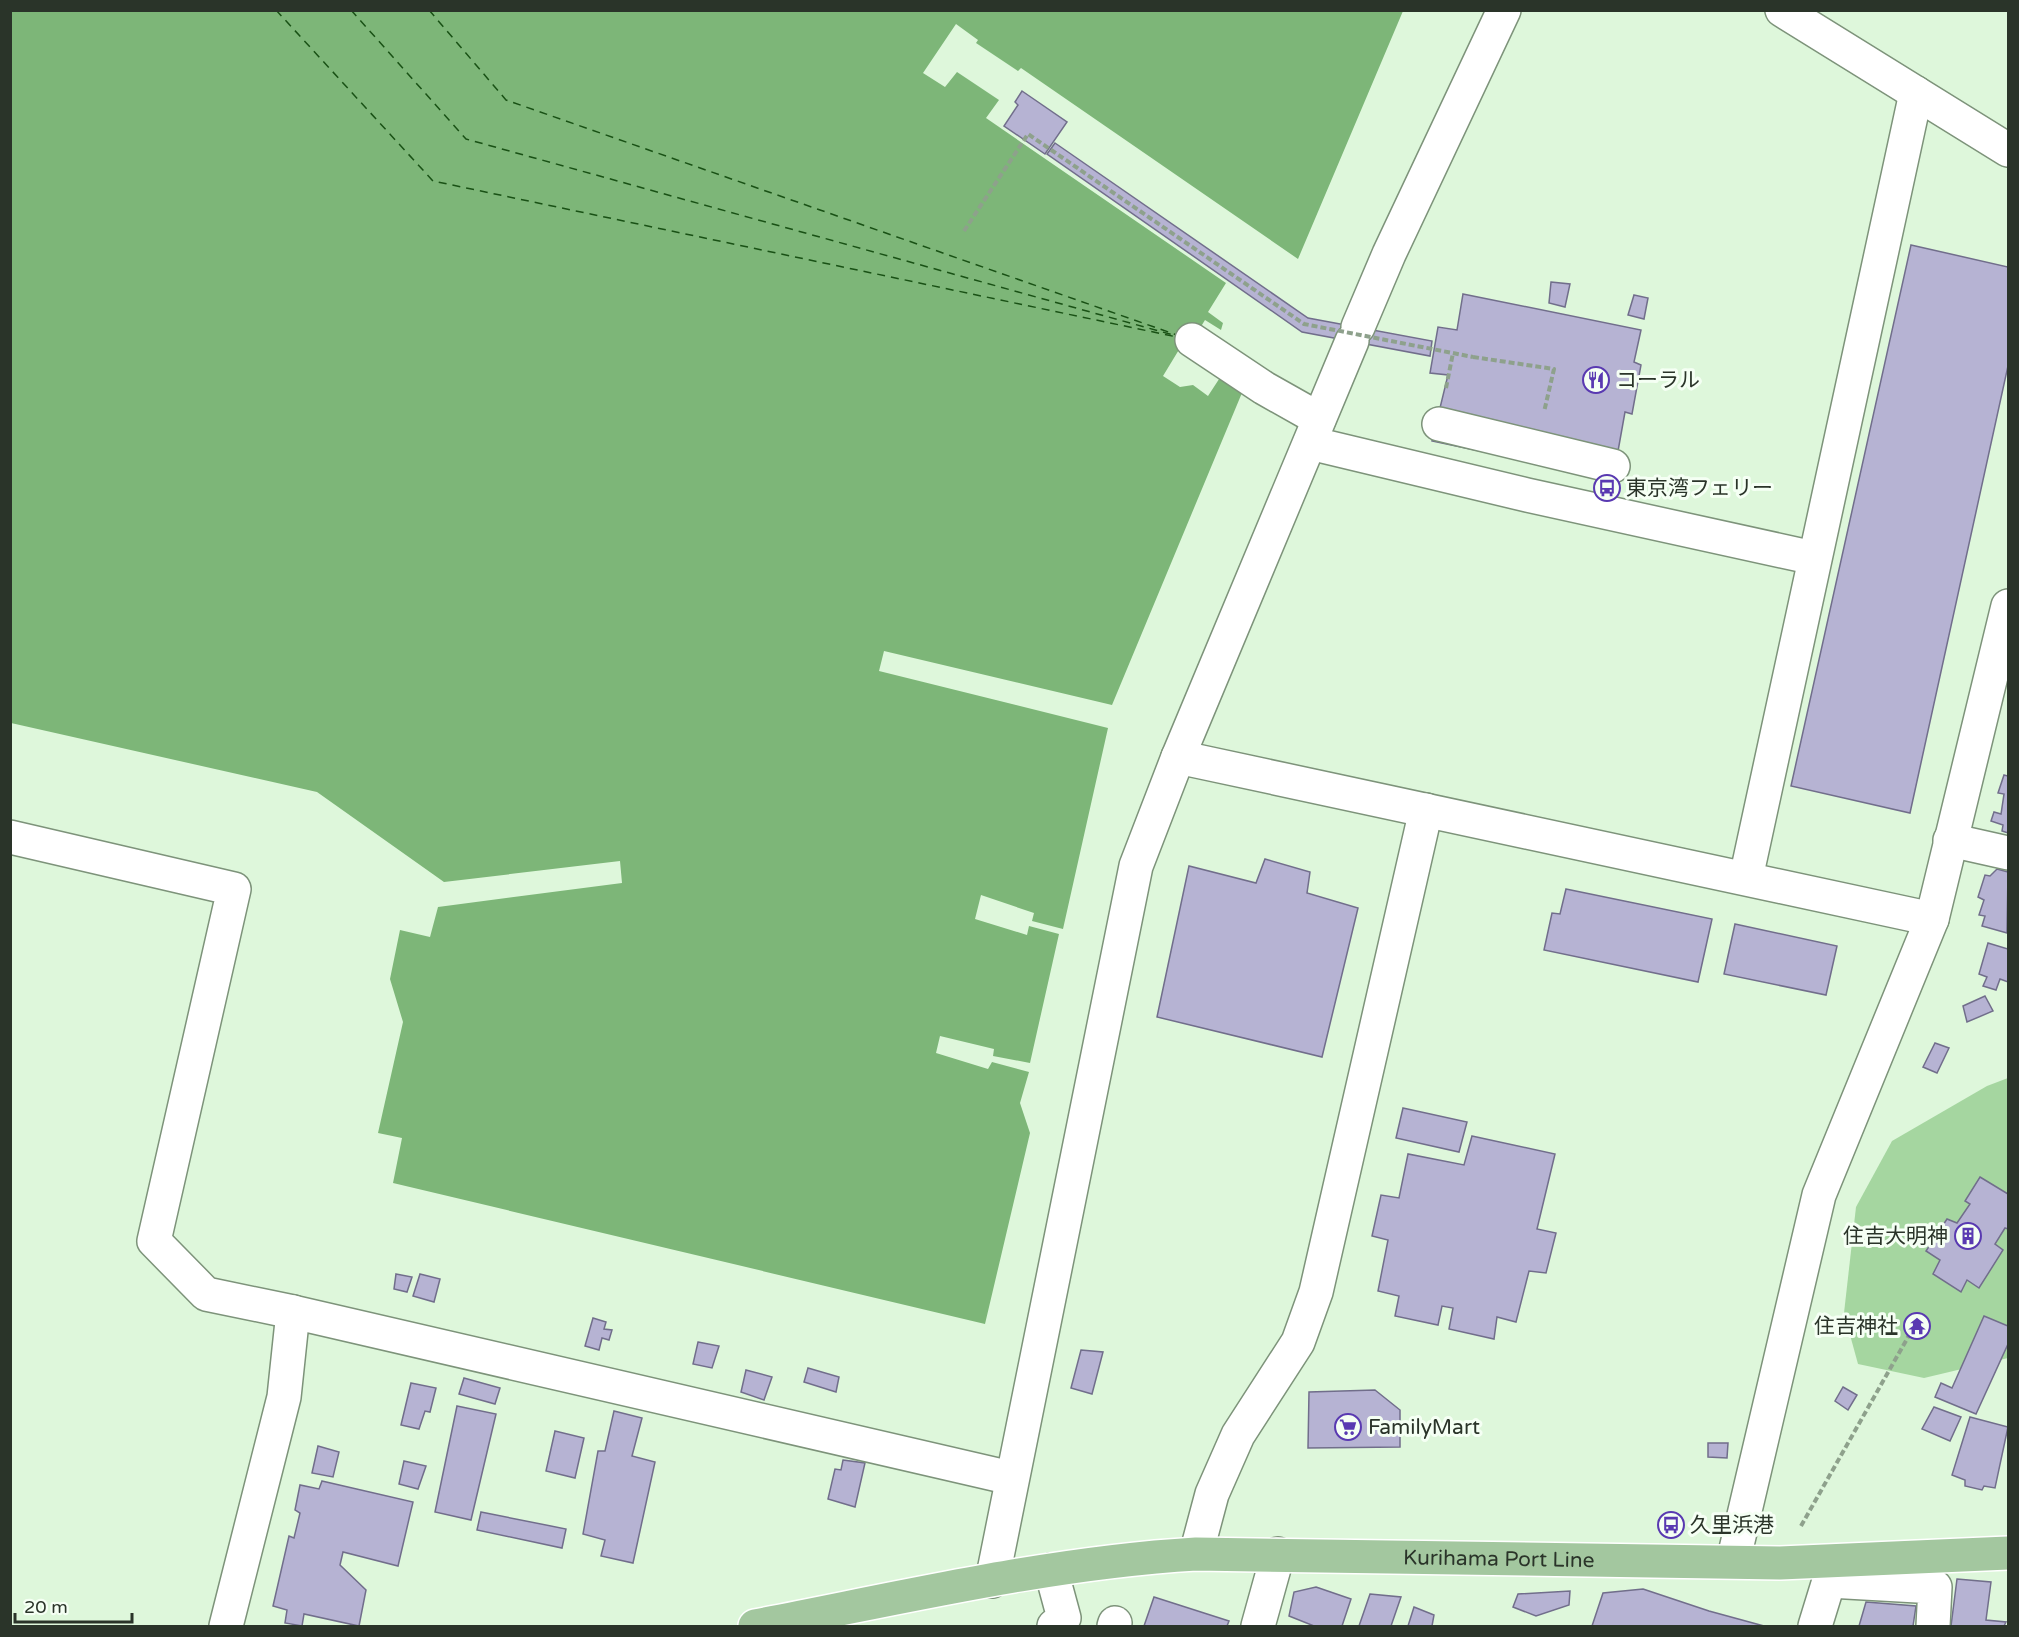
<svg xmlns="http://www.w3.org/2000/svg" width="2019" height="1637" font-family="'Varela Round','Noto Sans JP',sans-serif">
  <style>
    .green { fill: #a5d6a0 }
    .water { fill: #7db678 }
    .lines { fill: none; stroke-linecap: round; stroke-linejoin: round }
    .ferry { stroke: #195115; stroke-width: 1.5; stroke-dasharray: 8 6; stroke-linecap: butt }
    .building { fill: #b6b3d3; stroke: #716e8b; stroke-width: 1.5 }
    .minor-casing { stroke: #7d937a; stroke-width: 36 }
    .major-casing { stroke: #fff; stroke-width: 36 }
    .path { stroke: #8ea18c; stroke-width: 4; stroke-dasharray: 6 3; stroke-linecap: butt }
    .minor { stroke: #fff; stroke-width: 33 }
    .major { stroke: #a3c79f; stroke-width: 33 }
    .path-bridge { stroke: #8ea18c; stroke-width: 4; stroke-dasharray: 6 3; stroke-linecap: butt }
    .labels { text-anchor: middle; dominant-baseline: central; stroke-width: 6; stroke-linejoin: round; paint-order: stroke }
    .poi-label { font-size: 21px; fill: #2a3429; stroke: #f5fff4; text-anchor: start }
    .street-label { font-size: 21px; fill: #2a3429; stroke: #f5fff4 }
  </style>
  <rect width="100%" height="100%" fill="#def7db"/>
  <path class="green" d="M2008,1078V1358L1924,1378L1858,1364L1844,1313L1856,1207L1892,1141L1987,1086Z"/>
  <path class="water" d="M11,11H1403L1298,259L1021,68L1018,71L976,43L978,40L956,24L923,73L945,87L957,72L999,100L986,118L1226,283L1208,312L1223,323L1221,330L1205,320L1189,346L1180,348L1163,376L1180,387L1193,385L1208,396L1223,373L1244,388L1112,705L884,651L879,671L1108,728L1063,929L1032,921L1034,913L981,895L975,919L1027,935L1029,926L1059,934L1030,1063L993,1056L994,1049L940,1036L936,1053L988,1069L992,1062L1029,1072L1020,1103L1030,1133L985,1324L393,1183L402,1138L378,1133L403,1022L390,979L400,930L430,937L438,907L622,883L620,861L444,882L317,792L11,723Z"/>
  <g class="lines">
    <g class="ferry">
      <path d="M276,10L433,181L1177,337"/>
      <path d="M351,10L466,139L1177,336"/>
      <path d="M429,10L506,100L1177,335"/>
    </g>
  </g>
  <g class="building">
    <path d="M1022,91L1067,122L1045,154L1004,126L1018,105L1015,102Z"/>
    <path d="M1055,143L1308,318L1432,341L1430,356L1302,332L1047,154Z"/>
    <path d="M1911,245L2008,267V366L1910,813L1791,786Z"/>
    <path d="M1551,282L1570,284L1565,307L1549,303Z"/>
    <path d="M1463,294L1641,330L1634,362L1641,365L1632,414L1625,412L1613,479L1432,441L1448,375L1430,373L1438,327L1457,330Z"/>
    <path d="M1634,295L1648,298L1644,319L1628,315Z"/>
    <path d="M2004,775L2008,776V833L2002,831L2003,825L1991,821L1994,812L2001,814L2004,794L1998,793Z"/>
    <path d="M1265,859L1310,872L1307,893L1358,908L1322,1057L1157,1017L1189,866L1256,883Z"/>
    <path d="M1997,869L2008,872L2007,933L1982,926L1985,916L1979,915L1984,900L1978,897L1985,875L1990,876Z"/>
    <path d="M1566,889L1712,919L1698,982L1544,950L1552,913L1560,914Z"/>
    <path d="M1735,924L1837,946L1826,995L1724,974Z"/>
    <path d="M1988,943L2008,949V982L2000,979L1996,990L1983,986L1987,977L1979,974Z"/>
    <path d="M1985,996L1993,1011L1967,1022L1963,1006Z"/>
    <path d="M1935,1043L1949,1048L1937,1073L1923,1067Z"/>
    <path d="M1403,1108L1467,1122L1459,1152L1396,1138Z"/>
    <path d="M1472,1136L1555,1154L1537,1229L1556,1233L1546,1273L1529,1271L1516,1322L1497,1317L1494,1339L1449,1329L1453,1308L1442,1306L1438,1325L1395,1316L1399,1296L1378,1291L1388,1240L1372,1236L1381,1195L1399,1198L1408,1154L1464,1165Z"/>
    <path d="M1980,1177L2008,1194V1229L2005,1228L1995,1244L2003,1250L1979,1288L1967,1280L1961,1292L1933,1274L1940,1260L1926,1251L1947,1219L1957,1223L1970,1204L1965,1201Z"/>
    <path d="M396,1274L412,1277L407,1292L394,1289Z"/>
    <path d="M420,1274L440,1279L434,1302L413,1296Z"/>
    <path d="M1984,1316L2008,1326V1344L1976,1414L1935,1397L1941,1383L1952,1388Z"/>
    <path d="M593,1318L606,1322L604,1329L612,1330L609,1340L602,1338L599,1350L585,1346Z"/>
    <path d="M698,1342L719,1346L712,1368L693,1364Z"/>
    <path d="M1081,1350L1103,1352L1092,1394L1071,1388Z"/>
    <path d="M808,1368L839,1377L836,1392L804,1382Z"/>
    <path d="M746,1370L772,1377L764,1400L741,1392Z"/>
    <path d="M464,1378L500,1388L495,1404L459,1394Z"/>
    <path d="M411,1383L436,1388L430,1412L425,1411L419,1429L401,1425Z"/>
    <path d="M1843,1387L1857,1395L1848,1410L1835,1401Z"/>
    <path d="M1375,1390L1400,1410V1447L1308,1448L1309,1392Z"/>
    <path d="M457,1406L496,1414L471,1520L435,1512Z"/>
    <path d="M1934,1407L1961,1417L1950,1441L1922,1429Z"/>
    <path d="M614,1411L642,1418L632,1456L655,1462L633,1563L601,1556L605,1540L583,1534L598,1451H605Z"/>
    <path d="M1970,1417L2008,1427L1995,1488L1984,1486L1982,1490L1965,1486V1480L1952,1475Z"/>
    <path d="M555,1431L584,1438L575,1478L546,1471Z"/>
    <path d="M1708,1443H1728L1727,1458L1708,1457Z"/>
    <path d="M318,1446L339,1452L333,1477L312,1473Z"/>
    <path d="M843,1460L865,1463L855,1507L828,1499L835,1469L841,1470Z"/>
    <path d="M404,1461L426,1466L418,1489L399,1484Z"/>
    <path d="M322,1481L413,1502L398,1566L343,1552L340,1565L366,1590L359,1626L304,1614L302,1626L285,1623L287,1610L273,1606L289,1536L294,1538L300,1513L295,1510L300,1485L319,1489Z"/>
    <path d="M481,1512L566,1529L562,1548L477,1530Z"/>
    <path d="M1957,1579L1991,1582L1986,1620L2006,1622L2004,1626H1951Z"/>
    <path d="M1316,1587L1351,1599L1342,1626H1314L1289,1616L1294,1592Z"/>
    <path d="M1643,1589L1709,1611L1764,1626H1592L1603,1593Z"/>
    <path d="M1570,1591L1569,1605L1536,1616L1513,1607L1518,1594Z"/>
    <path d="M1370,1594L1401,1597L1391,1626H1359Z"/>
    <path d="M1154,1597L1229,1621L1227,1626H1144Z"/>
    <path d="M1866,1602L1916,1606L1913,1626H1859Z"/>
    <path d="M1414,1607L1434,1615L1432,1626H1408Z"/>
  </g>
  <g class="lines">
    <defs>
      <g id="minor">
        <path d="M1782,10L2008,150"/>
        <path d="M1358,327L1389,254L1504,10"/>
        <path d="M1192,340L1264,388L1319,419"/>
        <path d="M1439,424L1613,466"/>
        <path d="M1310,443L1527,495L1814,558"/>
        <path d="M1178,757L1932,919"/>
        <path d="M10,837L234,889L154,1241L206,1294L293,1312"/>
        <path d="M1950,840L2008,853"/>
        <path d="M1746,878L1916,93"/>
        <path d="M1196,1554L1212,1494L1238,1435L1298,1342L1316,1292L1426,810"/>
        <path d="M1733,1562L1819,1195L1932,919L2008,606"/>
        <path d="M1051,1570L1064,1618L1054,1626"/>
        <path d="M992,1581L1136,866L1178,757L1352,341"/>
        <path d="M1829,1581L1935,1587L1933,1626"/>
        <path d="M226,1626L284,1397L293,1312L1011,1478"/>
        <path d="M1114,1626L1115,1623"/>
        <path d="M1258,1626L1278,1554"/>
        <path d="M1815,1626L1835,1561"/>
      </g>
      <g id="major">
        <path id="s1" d="M755,1626C901,1598 1047,1563 1196,1554L1780,1563L2008,1553"/>
      </g>
    </defs>
    <use href="#minor" class="minor-casing"/>
    <use href="#major" class="major-casing"/>
    <g class="path">
      <path d="M1473,357L1554,369L1544,412"/>
      <path d="M1446,388L1453,353"/>
      <path d="M1801,1526L1916,1323"/>
    </g>
    <use href="#minor" class="minor"/>
    <use href="#major" class="major"/>
    <path class="path-bridge" d="M964,231L1028,134L1304,324L1473,357"/>
  </g>
  <defs>
    <symbol id="restaurant-ring" viewBox="-11 -11 22 22"><circle r="9.5" fill="#f5fff4" stroke="#5939b1" stroke-width="1.5"/><path d="M-5-6h1v4h1v-4h1v4h1v-4h1v5L-1.5 .5V6h-2V.5L-5-1ZM5-6V6H3V1.5H1.5Q1.5-4 5-6Z" fill="#5939b1"/></symbol>
    <symbol id="bus-ring" viewBox="-11 -11 22 22"><circle r="9.5" fill="#f5fff4" stroke="#5939b1" stroke-width="1.5"/><path d="M-5-6H5V4H4V6H2V4H-2V6H-4V4H-5ZM-3.5-4V0h7V-4ZM-3.5 1.2v1.5H-2V1.2ZM2 1.2v1.5H3.5V1.2Z" fill="#5939b1"/></symbol>
    <symbol id="building-ring" viewBox="-11 -11 22 22"><circle r="9.5" fill="#f5fff4" stroke="#5939b1" stroke-width="1.5"/><path d="M-4-6H4V6H1V3H-1V6H-4ZM-2.5-4.3h1.7v1.8h-1.7ZM.8-4.3h1.7v1.8H.8ZM-2.5-1h1.7V.8h-1.7ZM.8-1h1.7V.8H.8Z" fill="#5939b1"/></symbol>
    <symbol id="temple-ring" viewBox="-11 -11 22 22"><circle r="9.5" fill="#f5fff4" stroke="#5939b1" stroke-width="1.5"/><path d="M0-6L5-2H3V0L6.5 2.5H4V6H1.5V3h-3V6H-4V2.5H-6.5L-3 0V-2H-5Z" fill="#5939b1"/></symbol>
    <symbol id="supermarket-ring" viewBox="-11 -11 22 22"><circle r="9.5" fill="#f5fff4" stroke="#5939b1" stroke-width="1.5"/><path d="M-6-5.5h2.5l.6 2H6L4.5 2H-2.5L-4.4-4H-6ZM-1.5 3.2a1.3 1.3 0 1 0 .1 0ZM3 3.2a1.3 1.3 0 1 0 .1 0Z" fill="#5939b1"/></symbol>
  </defs>
  <g fill-rule="evenodd">
    <use href="#restaurant-ring" x="1581" y="365" width="30" height="30"/>
    <use href="#bus-ring" x="1592" y="473" width="30" height="30"/>
    <use href="#building-ring" x="1953" y="1221" width="30" height="30"/>
    <use href="#temple-ring" x="1902" y="1311" width="30" height="30"/>
    <use href="#supermarket-ring" x="1333" y="1412" width="30" height="30"/>
    <use href="#bus-ring" x="1656" y="1510" width="30" height="30"/>
  </g>
  <g class="labels">
    <g class="poi-label">
      <text x="1616" y="380">コーラル</text>
      <text x="1626" y="488">東京湾フェリー</text>
      <text x="1948" y="1236" text-anchor="end">住吉大明神</text>
      <text x="1898" y="1326" text-anchor="end">住吉神社</text>
      <text x="1368" y="1427">FamilyMart</text>
      <text x="1690" y="1525">久里浜港</text>
    </g>
    <g class="street-label">
      <text stroke="none"><textPath href="#s1" startOffset="750">Kurihama Port Line</textPath></text>
    </g>
  </g>
  <rect width="2019" height="1637" fill="none" stroke="#2a3429" stroke-width="24"/>
  <path d="M15 1613v9h117v-9" fill="none" stroke="#2a3429" stroke-width="3"/>
  <text x="24" y="1613" font-size="18" fill="#2a3429" stroke="#f5fff4" stroke-width="4.5" paint-order="stroke">20 m</text>
</svg>
